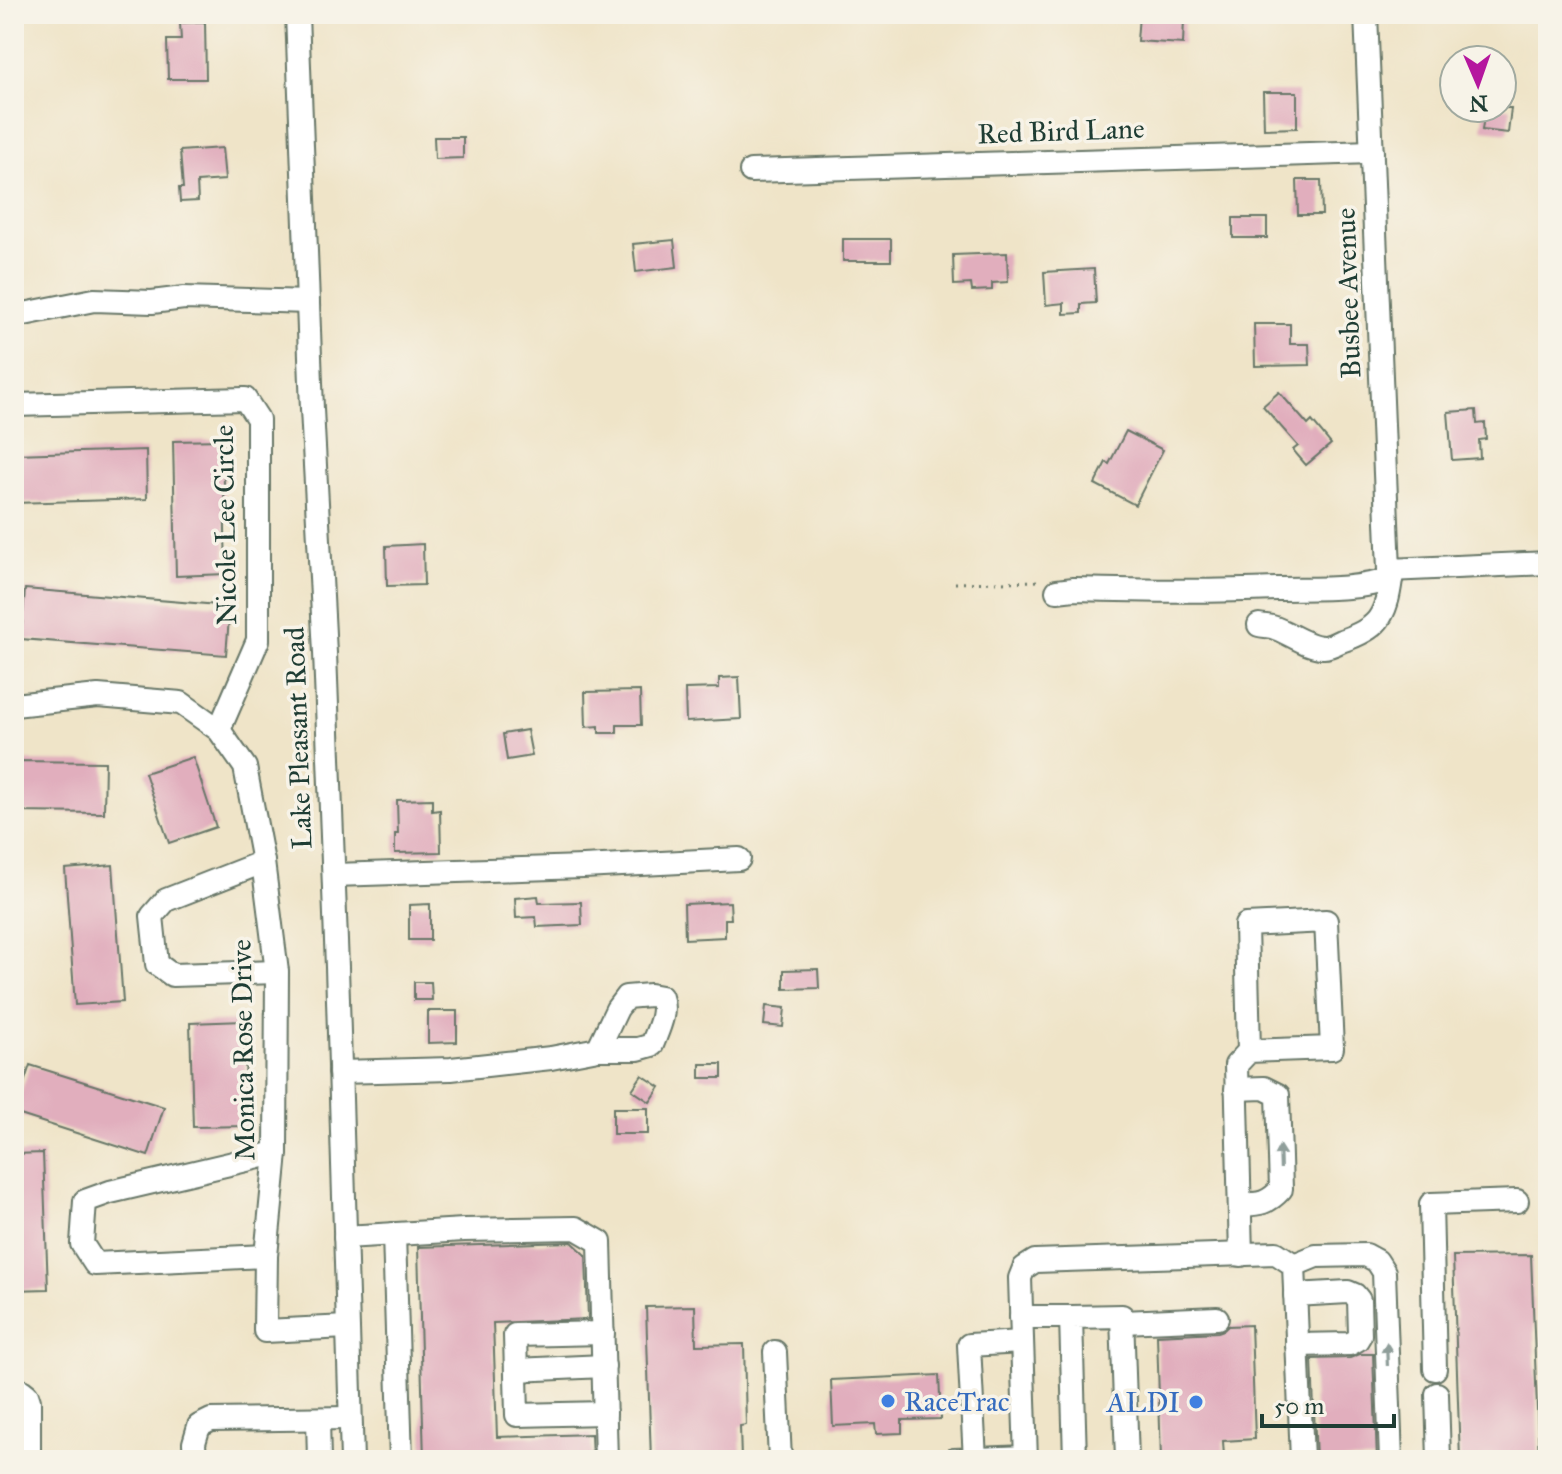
<svg xmlns="http://www.w3.org/2000/svg" width="1562" height="1474" font-family="'IM FELL Great Primer',serif">
  <style>
    .building { fill: #e1aebd }
    .lines { fill: none; stroke-linecap: round; stroke-linejoin: round }
    .minor-casing { stroke: #687768; stroke-width: 26 }
    .path { stroke: #687768; stroke-width: 3; stroke-dasharray: 2 6; stroke-linecap: butt }
    .minor { stroke: #fff; stroke-width: 22 }
    .oneway { fill: #8f9e9a }
    .shop-dot { fill: #3f7fe0; stroke: #f7f3e8; stroke-width: 3 }
    .labels { text-anchor: middle; dominant-baseline: central; stroke-width: 7; stroke-linejoin: round; paint-order: stroke }
    .street-label { font-size: 28px; fill: #1f3d34; stroke: #f7f3e8 }
    .shop-label { font-size: 28px; fill: #366cbe; stroke: #f7f3e8; text-anchor: start }
  </style>
  <rect width="100%" height="100%" fill="#f7f3e8"/>
  <filter id="ink" filterUnits="userSpaceOnUse"><feTurbulence type="fractalNoise" baseFrequency=".0125" numOctaves="2"/><feDisplacementMap in="SourceGraphic" scale="16" xChannelSelector="R" yChannelSelector="G"/><feConvolveMatrix kernelMatrix="1 2 1 2 8 2 1 2 1" color-interpolation-filters="sRGB"/></filter>
  <filter id="wash" filterUnits="userSpaceOnUse"><feTurbulence type="fractalNoise" baseFrequency=".006" numOctaves="4" result="noise"/><feDisplacementMap in="SourceGraphic" scale="32" xChannelSelector="R" yChannelSelector="G"/><feGaussianBlur stdDeviation="1.8" result="paint"/><feColorMatrix in="noise" values="0 0 0 0 0 0 0 0 0 0 0 0 0 0 0 0 0 1.4 0 .05"/><feComposite in="paint" operator="in"/></filter>
  <g filter="url(#wash)">
    <rect width="100%" height="100%" fill="#efe4c8"/>
    <g id="blocks">
      <g class="building">
        <path d="M1152,14H1168L1167,18L1184,19L1183,44L1137,41L1139,15L1152,16Z"/>
        <path d="M205,22L206,79H168L167,40H181L180,23Z"/>
        <path d="M1263,92H1297V128L1264,129Z"/>
        <path d="M1485,108H1511L1508,133L1482,130Z"/>
        <path d="M434,137H463V158L435,159Z"/>
        <path d="M222,148L225,180L197,182L198,201L180,202L179,188H183L180,151Z"/>
        <path d="M1297,180H1321L1322,215H1298Z"/>
        <rect x="1233" y="218" width="34" height="20"/>
        <rect x="843" y="239" width="48" height="22"/>
        <path d="M674,240L677,267L636,272L633,244Z"/>
        <path d="M1007,253L1008,282L992,283V290L972,291L971,284L954,285L953,255Z"/>
        <path d="M1094,269L1096,303L1081,304V313L1064,314V303L1046,305L1044,272Z"/>
        <path d="M1254,324H1290V344H1309L1310,365L1255,366Z"/>
        <path d="M1279,392L1308,425L1312,421L1331,444L1306,465L1293,450L1298,446L1263,406Z"/>
        <path d="M1476,410L1477,424L1485,423L1486,439L1479,440L1480,458L1452,460L1448,412Z"/>
        <path d="M1126,431L1163,450L1135,505L1095,484L1106,462L1109,464Z"/>
        <path d="M223,440L226,574L176,576L173,441Z"/>
        <path d="M146,450L147,499L14,503V454Z"/>
        <path d="M423,544L424,585L387,586L386,546Z"/>
        <path d="M25,589L230,606L226,655L21,639Z"/>
        <path d="M739,677L741,719L686,722L685,689L719,688V678Z"/>
        <path d="M640,691L641,725H617V733H599V726L586,727L585,692Z"/>
        <path d="M527,730L532,756L507,760L503,734Z"/>
        <path d="M193,757L216,827L169,843L145,773Z"/>
        <path d="M14,761L105,762L104,813L14,812Z"/>
        <path d="M432,799V811L440,810L441,852L395,853V834H398L397,800Z"/>
        <path d="M113,865L123,1002L75,1005L65,869Z"/>
        <path d="M538,896L539,903L581,902L582,925L537,927L536,917L516,918L515,898Z"/>
        <path d="M730,902L731,919H725V937L685,939L684,904Z"/>
        <path d="M430,904V940H409V905Z"/>
        <path d="M818,969L819,988L784,989V970Z"/>
        <path d="M414,982H431L432,1000H414Z"/>
        <path d="M766,1006L785,1008L783,1027L764,1025Z"/>
        <path d="M428,1011H457V1042L428,1043Z"/>
        <path d="M244,1021L247,1126L193,1127L190,1023Z"/>
        <rect x="700" y="1064" width="22" height="14"/>
        <path d="M30,1065L164,1107L148,1156L14,1113Z"/>
        <path d="M642,1075L660,1087L650,1102L632,1090Z"/>
        <rect x="613" y="1108" width="35" height="26"/>
        <path d="M43,1153L48,1289L14,1290V1154Z"/>
        <path d="M572,1242L586,1255L588,1319L493,1323L497,1437L591,1434L592,1460H424L418,1247Z"/>
        <path d="M1531,1255L1539,1460H1460L1453,1256Z"/>
        <path d="M695,1306L696,1345L744,1344L746,1425L740,1426L741,1460H651L646,1307Z"/>
        <path d="M1251,1325L1255,1439L1223,1441L1224,1457L1161,1459L1157,1335L1218,1332L1224,1330L1228,1326Z"/>
        <path d="M1360,1354H1373L1377,1460H1316L1312,1359L1350,1358Z"/>
        <path d="M939,1375L941,1419L902,1420V1433L876,1434L875,1424L833,1426L831,1380Z"/>
      </g>
    </g>
  </g>
  <g filter="url(#ink)">
    <use href="#blocks" fill-opacity="0" stroke="#687768" stroke-width="2"/>
    <g class="lines">
      <defs>
        <g id="minor">
          <path d="M297,14L312,409L325,653L337,967L352,1460"/>
          <path d="M1366,14L1389,570L1548,563"/>
          <path d="M751,171L1372,152"/>
          <path d="M14,316L94,300L152,302L184,298L308,302"/>
          <path d="M14,405L245,399L258,419V640L219,730"/>
          <path d="M1057,591L1074,589C1141,591 1208,592 1276,589C1314,588 1353,591 1391,579L1395,569"/>
          <path d="M1259,625C1263,626 1268,626 1272,627C1287,631 1308,648 1324,647C1329,647 1337,643 1341,641C1378,629 1386,617 1391,579"/>
          <path d="M14,705L98,696L181,703L219,730L245,767L263,862L277,972L276,1153L266,1256L265,1331L347,1327"/>
          <path d="M263,862L166,900L152,916L157,964L172,975L277,972"/>
          <path d="M334,875L583,867L739,859"/>
          <path d="M340,1072L451,1069L551,1058L598,1049H638L652,1045C658,1029 667,1013 661,997L650,995L626,997L617,1009L598,1049"/>
          <path d="M1236,1089L1264,1088L1278,1095L1281,1189C1268,1204 1259,1204 1240,1205"/>
          <path d="M394,1234L401,1460"/>
          <path d="M345,1237L464,1230L576,1228L600,1242L606,1460"/>
          <path d="M1241,1255L1236,1065L1249,1051L1246,925L1326,921L1332,1048L1249,1051"/>
          <path d="M266,1256L95,1264L82,1244L85,1201L110,1192L276,1153"/>
          <path d="M1294,1265L1316,1256L1366,1255L1377,1261L1384,1272L1391,1460"/>
          <path d="M1294,1265L1302,1460"/>
          <path d="M1295,1295L1348,1292L1355,1295L1359,1300L1360,1335L1357,1340L1350,1344L1297,1345"/>
          <path d="M1021,1317H1071"/>
          <path d="M1123,1322L1217,1318"/>
          <path d="M603,1333L515,1335L517,1415L605,1413"/>
          <path d="M775,1352L780,1460"/>
          <path d="M1435,1369L1431,1204L1517,1201"/>
          <path d="M516,1370L604,1366"/>
          <path d="M14,1392L22,1391L27,1395L29,1401V1460"/>
          <path d="M1437,1394L1439,1460"/>
          <path d="M318,1419L319,1460"/>
          <path d="M195,1460L194,1443L199,1426L211,1420L350,1418"/>
          <path d="M954,1460L1026,1457"/>
          <path d="M975,1460L969,1345L1022,1342"/>
          <path d="M1026,1460L1020,1278L1024,1268L1035,1261L1276,1253L1294,1265"/>
          <path d="M1075,1460L1071,1317L1122,1316L1127,1460"/>
        </g>
      </defs>
      <use href="#minor" class="minor-casing"/>
      <path class="path" d="M955,583L1041,581"/>
      <use href="#minor" class="minor"/>
    </g>
    <defs><path id="oneway-solid" d="M-6-.8H1V-3.2L6.5 0L1 3.2V.8H-6Z" transform="scale(2)"/></defs>
    <g class="oneway">
      <use href="#oneway-solid" transform="translate(1280 1157) rotate(-92)"/>
      <use href="#oneway-solid" transform="translate(1387 1354) rotate(-92)"/>
    </g>
  </g>
  <g class="shop-dot">
    <circle cx="888" cy="1401" r="8"/>
    <circle cx="1196" cy="1402" r="8"/>
  </g>
  <g class="labels">
    <g class="street-label">
      <text transform="translate(1061 131) rotate(-2)">Red Bird Lane</text>
      <text transform="translate(1348 293) rotate(-92)">Busbee Avenue</text>
      <text transform="translate(225 525) rotate(-91)">Nicole Lee Circle</text>
      <text transform="translate(298 738) rotate(-92)">Lake Pleasant Road</text>
      <text transform="translate(243 1050) rotate(-91)">Monica Rose Drive</text>
    </g>
    <g class="shop-label">
      <text x="904" y="1401">RaceTrac</text>
      <text x="1180" y="1402" text-anchor="end">ALDI</text>
    </g>
  </g>
  <rect width="1562" height="1474" fill="none" stroke="#f7f3e8" stroke-width="48"/>
  <g transform="translate(1478 84) rotate(178)"><circle r="38" fill="#f7f3e8" stroke="#a1aaa0" stroke-width="2"/>
  <path d="M0-6L14 30L0 20L-14 30Z" fill="#b5179e"/>
  <text y="-12" font-size="22" font-weight="bold" text-anchor="middle" fill="#1f3d34">N</text>
  </g>
  <path d="M1262 1414v12h132v-12" fill="none" stroke="#1f3d34" stroke-width="4"/>
  <text x="1274" y="1414" font-size="24" fill="#1f3d34" stroke="#f7f3e8" stroke-width="6" paint-order="stroke">50 m</text>
</svg>
